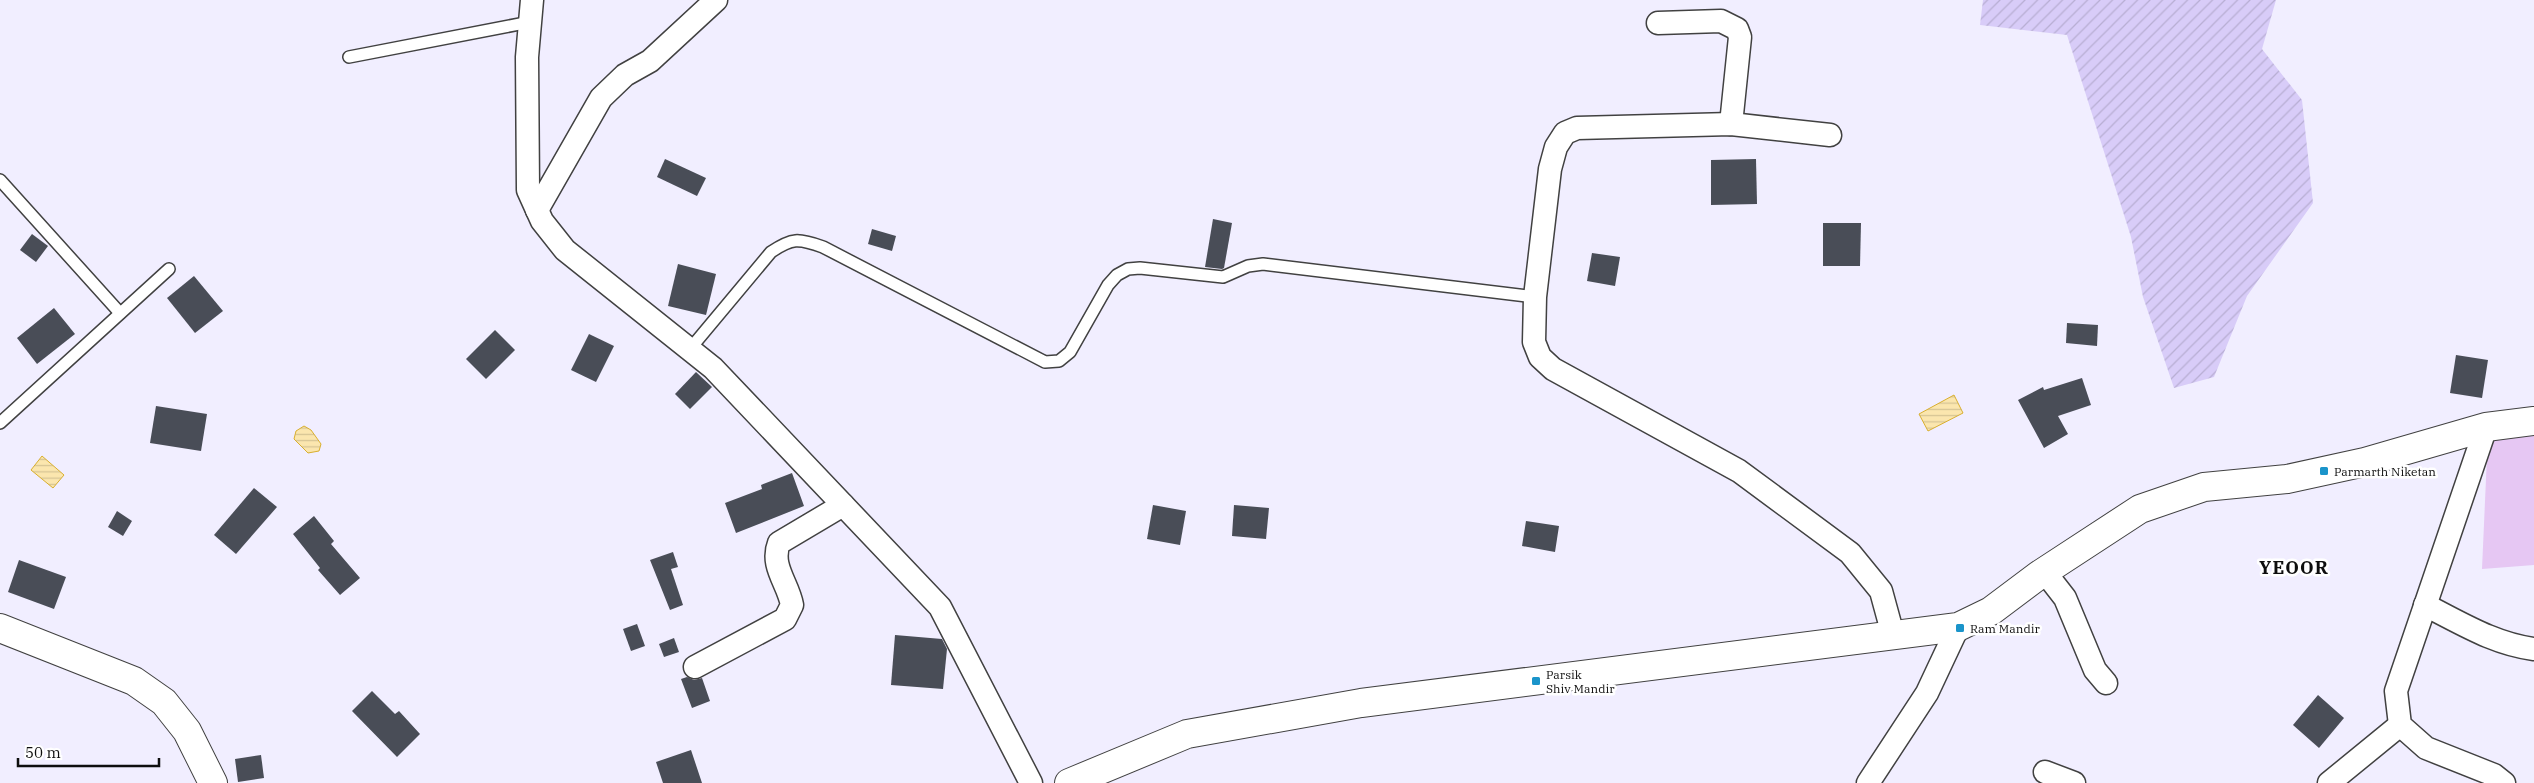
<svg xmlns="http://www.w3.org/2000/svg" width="2534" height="783" font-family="'IBM Plex Serif',serif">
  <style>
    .farmland { fill: url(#farmland-furrows) }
    .pitch { fill: #e6c7f3 }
    .water { fill: url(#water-rules); stroke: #d9af2f }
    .building { fill: #494d57 }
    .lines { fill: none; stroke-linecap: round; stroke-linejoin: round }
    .service-casing { stroke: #414141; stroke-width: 14 }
    .minor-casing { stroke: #414141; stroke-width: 25 }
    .tertiary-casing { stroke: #414141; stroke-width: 30 }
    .service { stroke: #fff; stroke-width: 11 }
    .minor { stroke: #fff; stroke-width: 22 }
    .tertiary { stroke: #fff; stroke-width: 28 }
    .poi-dot { fill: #1a94ca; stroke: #fff; stroke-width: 2 }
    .labels { text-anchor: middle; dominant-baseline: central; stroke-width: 5; stroke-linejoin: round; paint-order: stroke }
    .poi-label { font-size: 12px; fill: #0e0e0e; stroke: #fff; text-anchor: start }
    .district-label { font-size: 18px; font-weight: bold; letter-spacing: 1px; fill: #0e0e0e; stroke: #fff }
  </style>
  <defs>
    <pattern id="farmland-furrows" width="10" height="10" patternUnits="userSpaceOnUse" patternTransform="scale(1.25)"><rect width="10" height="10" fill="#d8ccf8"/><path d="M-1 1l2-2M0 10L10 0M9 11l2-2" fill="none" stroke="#b8aed3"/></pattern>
    <pattern id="water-rules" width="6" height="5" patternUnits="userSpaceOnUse" patternTransform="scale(1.25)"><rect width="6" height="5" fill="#fbe6ae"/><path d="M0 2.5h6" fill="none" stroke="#d6c494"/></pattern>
  </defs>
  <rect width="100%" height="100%" fill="#f1eeff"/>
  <path class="farmland" d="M1983,0H2276L2262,49L2302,100L2313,203L2247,296L2214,377L2174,388L2143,297L2131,237L2067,35L1980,25Z"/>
  <path class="pitch" d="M2534,431V565L2482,569L2488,434Z"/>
  <g class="water">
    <path d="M1954,395L1963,413L1928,431L1919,414Z"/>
    <path d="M304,426L311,430L321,444L319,451L308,453L294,439L296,431Z"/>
    <path d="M42,456L64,475L53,488L31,470Z"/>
  </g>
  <g class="building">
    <path d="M665,159L706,178L697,196L657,177Z"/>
    <path d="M1756,159L1757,204L1711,205V160Z"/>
    <path d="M1213,219L1232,223L1224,268L1222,269L1205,267Z"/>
    <path d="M1823,223H1861L1860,266H1823Z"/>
    <path d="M872,229L896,236L892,251L868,244Z"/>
    <path d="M32,234L48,246L36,262L20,250Z"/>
    <path d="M1592,253L1620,257L1615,286L1587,281Z"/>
    <path d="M678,264L716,274L706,315L668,306Z"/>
    <path d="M194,276L223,311L195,333L167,298Z"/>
    <path d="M54,308L75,334L37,364L17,338Z"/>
    <path d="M2067,323L2098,325L2097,346L2066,343Z"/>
    <path d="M495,330L515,350L486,379L466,359Z"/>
    <path d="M589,334L614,346L596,382L571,370Z"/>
    <path d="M2456,355L2488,360L2482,398L2450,393Z"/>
    <path d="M696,372L712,387L690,409L675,394Z"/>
    <path d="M2082,378L2091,405L2058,416L2068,434L2044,448L2018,400L2043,387L2044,390Z"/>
    <path d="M156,406L207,414L201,451L150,443Z"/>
    <path d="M792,473L804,506L736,533L725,503L762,489L761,485Z"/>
    <path d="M254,488L277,507L236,554L214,535Z"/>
    <path d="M1153,505L1186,511L1180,545L1147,539Z"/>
    <path d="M1234,505L1269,508L1266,539L1232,536Z"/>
    <path d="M117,511L132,521L123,536L108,527Z"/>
    <path d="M314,516L334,541L331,544L360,578L340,595L318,570L320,568L293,534Z"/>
    <path d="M1526,521L1559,526L1555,552L1522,546Z"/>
    <path d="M673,552L678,567L671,569L683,605L670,610L650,560Z"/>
    <path d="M19,560L66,577L54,609L8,592Z"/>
    <path d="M637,624L645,646L631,651L623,629Z"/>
    <path d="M895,635L942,639L947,649L943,689L891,685Z"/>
    <path d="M674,638L679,652L664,657L659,644Z"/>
    <path d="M687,677L694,680L702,678L710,701L692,708L681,679Z"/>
    <path d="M372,691L395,714L399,711L420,734L397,757L352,711Z"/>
    <path d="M2318,695L2344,718L2319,748L2293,725Z"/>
    <path d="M691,750L702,783H663L656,762Z"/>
    <path d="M261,755L264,778L238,782L235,759Z"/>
  </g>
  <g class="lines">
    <defs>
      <g id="service">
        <path d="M349,57L530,22"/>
        <path d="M0,180L120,313"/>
        <path d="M690,349L771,252C792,238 798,238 823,247L1045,362L1059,361L1070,352L1108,285L1117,275L1128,269L1140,268L1223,277L1248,266L1263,264L1535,297"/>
        <path d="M0,423L169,269"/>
      </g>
      <g id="minor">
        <path d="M532,0L527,57L528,190L542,221L565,250L713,368L940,607L1031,783"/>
        <path d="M1658,23L1721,21L1737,29L1740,37L1731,124"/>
        <path d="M1830,135L1731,124L1577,128L1565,133L1556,147L1550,169L1535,297L1534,342L1540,357L1553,369L1739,471L1850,553L1881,591L1893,635"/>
        <path d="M537,210L601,98L625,75L650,61L716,0"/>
        <path d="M2486,427L2396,691L2400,725L2426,748L2494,775L2504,783"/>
        <path d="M2044,571L2065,598L2095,670L2106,683"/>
        <path d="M2425,605C2461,623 2494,644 2534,649"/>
        <path d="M695,667L785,619L792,605C788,583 770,566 779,543L843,505"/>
        <path d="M2045,772L2074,783"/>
        <path d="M1868,783L1927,693L1958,627"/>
        <path d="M2329,783L2400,725"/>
      </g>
      <g id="tertiary">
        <path d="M0,628L134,681L164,702L187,731L213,783"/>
        <path d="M1069,783L1187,734L1361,703L1958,627L1991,611L2039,575L2140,509L2204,487L2287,479L2365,462L2486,427L2534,421"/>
      </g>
    </defs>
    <use href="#service" class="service-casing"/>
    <use href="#minor" class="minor-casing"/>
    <use href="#tertiary" class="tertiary-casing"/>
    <use href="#service" class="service"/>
    <use href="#minor" class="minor"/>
    <use href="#tertiary" class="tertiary"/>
  </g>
  <g class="poi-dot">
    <rect x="2319" y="466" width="10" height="10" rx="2.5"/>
    <rect x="1955" y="623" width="10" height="10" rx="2.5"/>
    <rect x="1531" y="676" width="10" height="10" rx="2.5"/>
  </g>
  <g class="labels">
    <g class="poi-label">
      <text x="2334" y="471">Parmarth Niketan</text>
      <text x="1970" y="628">Ram Mandir</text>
      <text x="1546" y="674">Parsik<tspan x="1546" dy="14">Shiv Mandir</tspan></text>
    </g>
    <g class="district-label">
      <text x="2294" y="567">YEOOR</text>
    </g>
  </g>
  <path d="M18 758v8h141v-8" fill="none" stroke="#0e0e0e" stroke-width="2.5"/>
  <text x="25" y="758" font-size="15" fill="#0e0e0e" stroke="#ffffff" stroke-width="4" paint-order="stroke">50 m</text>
</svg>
